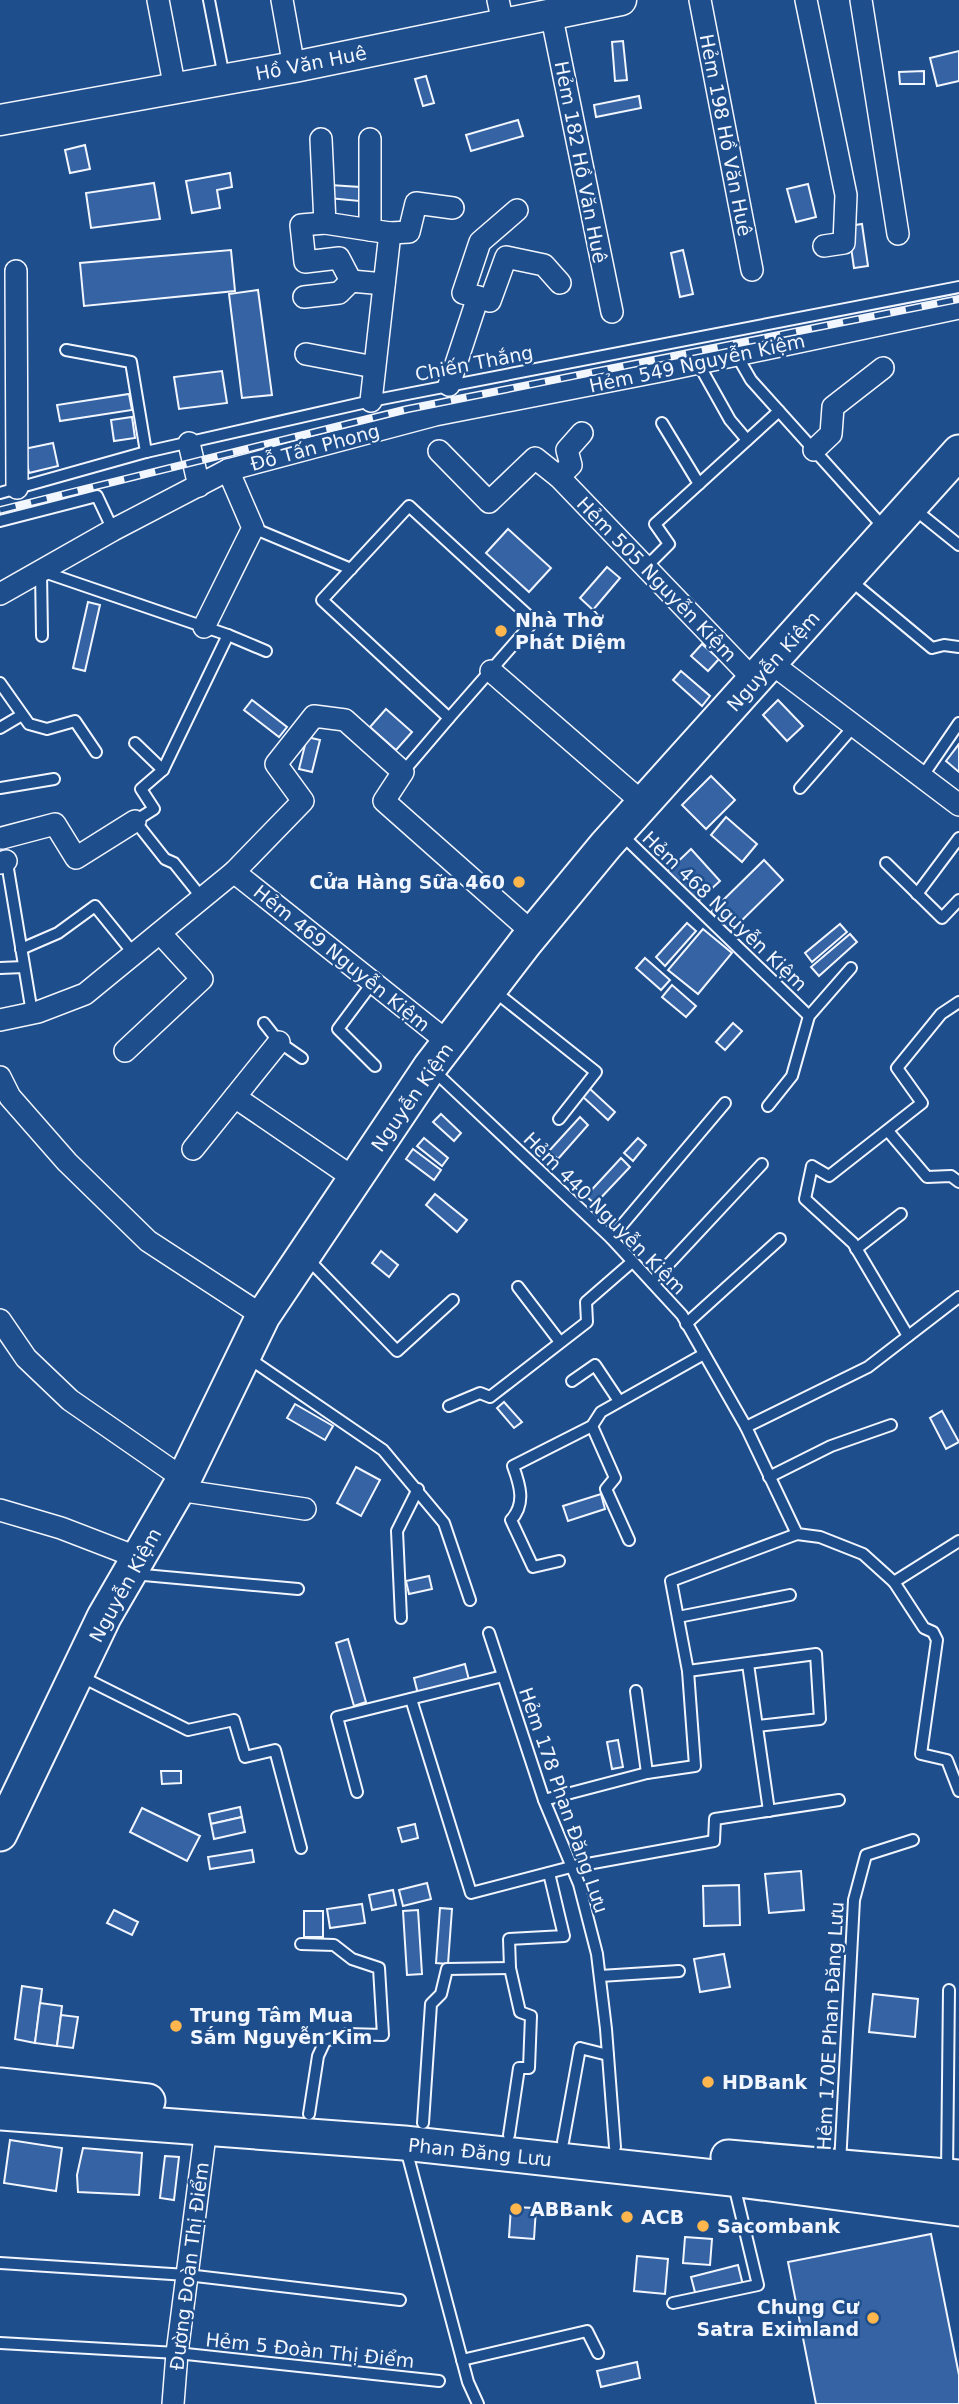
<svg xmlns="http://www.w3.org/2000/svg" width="959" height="2404" font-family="'DejaVu Sans',sans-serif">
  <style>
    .building { fill: #3563a3; stroke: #f2f6ff; stroke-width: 2 }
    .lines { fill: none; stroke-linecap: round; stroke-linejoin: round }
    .lane-casing { stroke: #f2f6ff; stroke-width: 14 }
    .street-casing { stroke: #f2f6ff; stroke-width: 24 }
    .secondary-casing { stroke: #f2f6ff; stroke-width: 33 }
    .primary-casing { stroke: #f2f6ff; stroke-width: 37 }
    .lane { stroke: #1f4e8c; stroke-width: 10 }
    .street { stroke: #1f4e8c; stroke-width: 21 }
    .secondary { stroke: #1f4e8c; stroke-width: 30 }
    .primary { stroke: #1f4e8c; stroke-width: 33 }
    .rail-casing { stroke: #f2f6ff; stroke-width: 8 }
    .rail { stroke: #1f4e8c; stroke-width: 5; stroke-dasharray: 16; stroke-linecap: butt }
    .poi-dot { fill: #ffb74d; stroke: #1f4e8c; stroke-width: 2.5 }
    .labels { text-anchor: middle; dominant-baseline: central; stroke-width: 5; stroke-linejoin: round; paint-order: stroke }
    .street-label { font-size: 19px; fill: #f2f6ff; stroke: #1f4e8c }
    .poi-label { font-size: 19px; font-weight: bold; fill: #f2f6ff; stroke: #1f4e8c; text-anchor: start }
  </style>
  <rect width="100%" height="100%" fill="#1f4e8c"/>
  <g class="building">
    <path d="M623,41L627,80L615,81L612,42Z"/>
    <path d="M959,51V81L937,86L930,58Z"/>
    <path d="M924,71V84H900L899,72Z"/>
    <path d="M426,76L434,103L423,106L415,79Z"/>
    <path d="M639,96L641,108L596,117L594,105Z"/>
    <path d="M518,120L523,136L471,151L466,135Z"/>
    <path d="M85,145L90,169L70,173L65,150Z"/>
    <path d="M230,173L232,187L217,190L220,208L192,213L186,181Z"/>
    <path d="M154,183L160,219L91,228L86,193Z"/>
    <path d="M808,184L816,217L796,222L787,189Z"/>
    <path d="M330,185L360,187L359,201L329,198Z"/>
    <path d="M862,224L868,266L854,268L848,226Z"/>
    <path d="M231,250L235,291L84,306L80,263Z"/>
    <path d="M683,250L693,294L680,297L671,253Z"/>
    <path d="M258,290L272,395L242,398L229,294Z"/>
    <path d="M222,371L227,403L179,409L174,377Z"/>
    <path d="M129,394L132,410L60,421L57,405Z"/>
    <path d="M132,417L135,438L114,441L111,420Z"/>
    <path d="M53,443L58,466L29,473L24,449Z"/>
    <path d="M508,529L551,568L529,592L486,553Z"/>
    <path d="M607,567L620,578L593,610L580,598Z"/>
    <path d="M88,602L100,605L85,671L73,668Z"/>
    <path d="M702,644L719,659L708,671L691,656Z"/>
    <path d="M681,671L710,696L702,706L673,680Z"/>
    <path d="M252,700L287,727L279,737L244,710Z"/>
    <path d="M778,700L803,726L787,741L763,715Z"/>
    <path d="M386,709L412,732L396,750L370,727Z"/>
    <path d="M307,737L320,740L312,772L299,769Z"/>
    <path d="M959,744V772L946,761Z"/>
    <path d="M711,776L735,800L706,829L682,805Z"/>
    <path d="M726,817L757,844L742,862L711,835Z"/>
    <path d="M691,849L720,881L696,903L667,872Z"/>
    <path d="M764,860L783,880L730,932L711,912Z"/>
    <path d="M687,923L696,931L665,966L656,957Z"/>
    <path d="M840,924L847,932L812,962L805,953Z"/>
    <path d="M703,929L732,953L698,994L668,970Z"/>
    <path d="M850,934L857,942L819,976L811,967Z"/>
    <path d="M645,958L670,980L661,990L636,968Z"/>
    <path d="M672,985L696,1006L686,1017L662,997Z"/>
    <path d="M733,1023L742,1031L725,1050L716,1042Z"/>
    <path d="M589,1088L615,1112L608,1120L582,1096Z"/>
    <path d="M441,1114L461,1133L454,1141L433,1122Z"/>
    <path d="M580,1117L588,1125L558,1159L549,1151Z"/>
    <path d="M424,1138L448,1158L442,1166L417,1146Z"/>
    <path d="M638,1138L646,1145L633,1161L624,1153Z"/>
    <path d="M413,1149L441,1170L434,1180L406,1159Z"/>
    <path d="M621,1158L630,1167L595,1204L586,1196Z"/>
    <path d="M435,1194L467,1220L457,1232L426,1205Z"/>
    <path d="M381,1251L398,1265L389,1277L372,1263Z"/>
    <path d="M504,1402L522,1422L514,1428L497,1408Z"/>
    <path d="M295,1404L333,1426L325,1440L287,1418Z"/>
    <path d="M942,1411L959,1442L946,1449L930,1418Z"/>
    <path d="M356,1467L380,1480L361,1516L337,1503Z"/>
    <path d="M601,1494L605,1509L568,1521L563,1506Z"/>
    <path d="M429,1576L432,1589L409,1594L406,1581Z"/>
    <path d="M348,1639L366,1702L354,1706L336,1643Z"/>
    <path d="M465,1664L469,1680L418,1694L414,1678Z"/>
    <path d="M618,1740L623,1767L612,1769L607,1742Z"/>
    <path d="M161,1771H181V1783L162,1784Z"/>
    <path d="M240,1807L242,1817L211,1824L209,1814Z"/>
    <path d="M142,1808L200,1836L187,1861L130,1832Z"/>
    <path d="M242,1817L245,1832L214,1839L211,1824Z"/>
    <path d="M415,1824L418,1838L402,1842L398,1828Z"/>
    <path d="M252,1850L254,1862L210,1869L208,1857Z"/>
    <path d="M801,1871L804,1910L769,1913L765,1874Z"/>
    <path d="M427,1883L431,1899L403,1906L399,1890Z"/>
    <path d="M739,1885L740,1925L704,1926L703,1886Z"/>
    <path d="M393,1890L396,1905L372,1910L369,1895Z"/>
    <path d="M362,1904L365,1923L330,1928L327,1909Z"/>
    <path d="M440,1908L452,1909L448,1964L436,1963Z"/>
    <path d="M114,1910L138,1922L132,1935L107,1923Z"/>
    <path d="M418,1910L422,1974L407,1975L403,1911Z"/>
    <rect x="304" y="1911" width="19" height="26"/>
    <path d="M724,1954L730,1987L700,1992L694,1959Z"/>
    <path d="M22,1986L42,1989L35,2043L15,2039Z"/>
    <path d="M873,1994L918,1999L915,2037L869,2032Z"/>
    <path d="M40,2003L62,2006L57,2046L35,2043Z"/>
    <path d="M61,2015L78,2017L73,2048L57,2046Z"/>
    <path d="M10,2140L62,2148L56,2191L4,2183Z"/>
    <path d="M83,2148L142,2153L139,2195L78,2192L77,2175Z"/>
    <path d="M165,2156L179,2157L174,2200L160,2198Z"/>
    <path d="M511,2207L536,2208L534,2239L509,2237Z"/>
    <path d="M931,2234L959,2375V2404H816L788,2262Z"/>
    <path d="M685,2237L712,2239L710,2265L683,2263Z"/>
    <path d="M637,2256L668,2259L665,2294L634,2291Z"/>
    <path d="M738,2265L743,2285L696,2296L691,2277Z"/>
    <path d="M637,2362L640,2378L601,2387L597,2371Z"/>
  </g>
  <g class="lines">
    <defs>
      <g id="lane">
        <path d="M209,0L224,77"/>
        <path d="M66,350L131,362L146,452"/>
        <path d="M736,354L751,380L886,530"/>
        <path d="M698,363L730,420L747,440"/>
        <path d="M662,423L699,484"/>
        <path d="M0,493L146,452L371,401L959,287"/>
        <path d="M409,506L534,621L449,718L322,600Z"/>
        <path d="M913,508L959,545"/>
        <path d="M0,521L97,496L113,530"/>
        <path d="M253,528L351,569"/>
        <path d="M646,567L669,544L655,524L779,411"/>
        <path d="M849,579L932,648L944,645L959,647"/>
        <path d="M42,636L41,571L228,635L266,651"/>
        <path d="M0,683L29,724L47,729L75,721L96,752"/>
        <path d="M0,728L22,715"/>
        <path d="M135,743L163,770"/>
        <path d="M403,772L449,718"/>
        <path d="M922,777L959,723"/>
        <path d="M0,788L54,779"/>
        <path d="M800,788L854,726"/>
        <path d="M620,833L809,1016"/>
        <path d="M6,857L32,1013"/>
        <path d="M886,863L942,918L959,900"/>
        <path d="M917,894L959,838"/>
        <path d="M202,898L174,863L165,859L135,821L154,809L141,789L163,770L228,635"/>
        <path d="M21,949L58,933L95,906L134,954"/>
        <path d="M0,968L24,967"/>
        <path d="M373,982L338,1029L375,1066"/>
        <path d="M493,990L596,1072L559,1119"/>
        <path d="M264,1023L279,1042L302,1058"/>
        <path d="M432,1069L611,1238L682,1315L746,1427L797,1534L820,1537L863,1554L894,1582L959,1541"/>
        <path d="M768,1106L792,1076L809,1016L851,968"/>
        <path d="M888,1131L927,1177L951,1176L959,1182"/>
        <path d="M611,1238L725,1103"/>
        <path d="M856,1249L901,1214"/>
        <path d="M306,1257L397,1351L453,1300"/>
        <path d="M652,1282L762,1164"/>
        <path d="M518,1287L560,1342"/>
        <path d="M686,1324L780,1239"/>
        <path d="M908,1336L853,1243L805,1199L812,1166L829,1176L922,1103L897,1068L941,1014L959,1002"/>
        <path d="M247,1357L383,1450L444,1523L470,1600"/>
        <path d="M572,1381L595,1365L619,1401"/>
        <path d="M449,1406L480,1393L490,1397L587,1322L586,1302L632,1262"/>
        <path d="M592,1426L615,1478L606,1489L629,1540"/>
        <path d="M746,1427L868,1367L959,1297"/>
        <path d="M769,1477L831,1446L891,1425"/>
        <path d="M559,1561L533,1567L511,1520C526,1504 520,1485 513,1466L592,1426L601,1412L704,1354"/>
        <path d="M133,1574L298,1589"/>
        <path d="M894,1582L924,1628L933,1632L937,1640L921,1754L947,1760L959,1791"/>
        <path d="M678,1617L790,1595"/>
        <path d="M401,1618L397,1531L418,1489"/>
        <path d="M489,1633L544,1800L579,1884L597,1954L606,2029L615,2147"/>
        <path d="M748,1664L769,1811"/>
        <path d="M688,1671L816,1654L820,1719L758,1726"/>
        <path d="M80,1676L188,1730L234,1720L245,1757L275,1750L301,1848"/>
        <path d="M636,1691L647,1773"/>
        <path d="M411,1699L471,1893L571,1867L714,1841L715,1819L839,1800"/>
        <path d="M357,1792L337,1717L503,1676"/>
        <path d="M544,1800L647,1773L695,1766L688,1671L671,1581L797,1534"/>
        <path d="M301,1944L334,1945L352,1959L379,1968L383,2035L347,2034L325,2041L318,2056L309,2114"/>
        <path d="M600,1976L679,1971"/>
        <path d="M423,2123L431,2004L441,1994L447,1969L510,1968"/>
        <path d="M509,2135L519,2068H529L531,2016L520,2012L510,1968L509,1939L564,1936L549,1873"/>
        <path d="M563,2142L580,2048L608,2055"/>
        <path d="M406,2149L468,2382L478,2404"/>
        <path d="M840,2164L854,1900L866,1855L913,1840"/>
        <path d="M947,2173L949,1990"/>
        <path d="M0,2263L187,2275L400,2300"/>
        <path d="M673,2303L758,2285L734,2185"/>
        <path d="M0,2343L177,2353L439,2381"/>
        <path d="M462,2360L587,2331L598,2353"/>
      </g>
      <g id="street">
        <path d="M158,0L175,89"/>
        <path d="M282,0L294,67"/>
        <path d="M498,0L503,23"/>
        <path d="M700,0L752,270"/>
        <path d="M806,0L846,195L844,243L824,246"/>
        <path d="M861,0L898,234"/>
        <path d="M551,13L612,312"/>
        <path d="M321,139L325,223L370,230"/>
        <path d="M370,139V230L390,233L371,401"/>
        <path d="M325,223L301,225L305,262L339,258L351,281"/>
        <path d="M390,233L409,232L416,203L453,208"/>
        <path d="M16,271L17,488"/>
        <path d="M304,297L339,293L351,281L384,284"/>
        <path d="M478,297L463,293L480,242L517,210"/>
        <path d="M306,354L374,367"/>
        <path d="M449,385L478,297L490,301L506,257L544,265L560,283"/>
        <path d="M189,443L199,486"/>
        <path d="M814,450L831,434L833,407L883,368"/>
        <path d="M439,451L489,502L535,458L559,477L755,681"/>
        <path d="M559,477L571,465L567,450L582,433"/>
        <path d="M0,594L113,530L228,470L435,415L661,371L959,308"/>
        <path d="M204,627L253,528L228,470"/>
        <path d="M771,663L959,805"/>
        <path d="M491,671L643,803"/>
        <path d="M2,838L55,824L76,858L135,821"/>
        <path d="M0,863L6,861"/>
        <path d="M234,872L449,1043"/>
        <path d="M0,1020L38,1012L85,994L234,872L303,801L276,764L314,716L345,720L403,772L384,801L533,933"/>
        <path d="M125,1051L202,979L160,933"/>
        <path d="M0,1077L10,1097L67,1162L148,1241L263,1316"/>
        <path d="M235,1097L355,1179"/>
        <path d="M193,1149L279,1042"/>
        <path d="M0,1320L26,1358L70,1400L184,1479"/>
        <path d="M178,1490L305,1509"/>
        <path d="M0,1510L61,1528L139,1558"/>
        <path d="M173,2404L177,2353L206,2128"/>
      </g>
      <path id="secondary" d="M0,120L294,67L621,0"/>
      <g id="primary">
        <path d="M0,1834L104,1617L184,1479L263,1316L430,1067L525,943L606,845L959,452"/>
        <path d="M0,2085L148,2101"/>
        <path d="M0,2113L404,2143L732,2179L959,2209"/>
        <path d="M728,2157L959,2177"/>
      </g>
    </defs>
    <use href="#lane" class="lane-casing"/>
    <use href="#street" class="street-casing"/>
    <use href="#secondary" class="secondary-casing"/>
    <use href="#primary" class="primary-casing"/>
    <use href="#lane" class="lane"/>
    <use href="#street" class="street"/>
    <use href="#secondary" class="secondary"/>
    <use href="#primary" class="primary"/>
    <defs>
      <path id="rail" d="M0,510L408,409L959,299"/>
    </defs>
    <use href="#rail" class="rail-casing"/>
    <use href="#rail" class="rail"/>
  </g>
  <g class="poi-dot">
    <circle cx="501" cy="631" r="7"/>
    <circle cx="519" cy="882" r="7"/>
    <circle cx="176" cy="2026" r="7"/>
    <circle cx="708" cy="2082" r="7"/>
    <circle cx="516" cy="2209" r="7"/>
    <circle cx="627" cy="2217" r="7"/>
    <circle cx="703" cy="2226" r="7"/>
    <circle cx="873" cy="2318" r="7"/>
  </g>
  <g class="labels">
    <g class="street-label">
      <text transform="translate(311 63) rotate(-11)">Hồ Văn Huê</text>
      <text transform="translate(726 135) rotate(79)">Hẻm 198 Hồ Văn Huê</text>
      <text transform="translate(581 162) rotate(79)">Hẻm 182 Hồ Văn Huê</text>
      <text transform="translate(474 363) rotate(-11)">Chiến Thắng</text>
      <text transform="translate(697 363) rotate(-12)">Hẻm 549 Nguyễn Kiệm</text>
      <text transform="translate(315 447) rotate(-15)">Đỗ Tấn Phong</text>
      <text transform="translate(657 579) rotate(46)">Hẻm 505 Nguyễn Kiệm</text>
      <text transform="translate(773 661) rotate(-48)">Nguyễn Kiệm</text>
      <text transform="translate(725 911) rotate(44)">Hẻm 468 Nguyễn Kiệm</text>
      <text transform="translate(342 958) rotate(39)">Hẻm 469 Nguyễn Kiệm</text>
      <text transform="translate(412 1097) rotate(-55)">Nguyễn Kiệm</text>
      <text transform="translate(605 1213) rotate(45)">Hẻm 440 Nguyễn Kiệm</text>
      <text transform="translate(125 1585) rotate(-61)">Nguyễn Kiệm</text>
      <text transform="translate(564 1800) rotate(71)">Hẻm 178 Phan Đăng Lưu</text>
      <text transform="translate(830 2026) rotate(-87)">Hẻm 170E Phan Đăng Lưu</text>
      <text transform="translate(480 2152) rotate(6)">Phan Đăng Lưu</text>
      <text transform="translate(189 2266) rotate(-83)">Đường Đoàn Thị Điểm</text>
      <text transform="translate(310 2350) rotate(6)">Hẻm 5 Đoàn Thị Điểm</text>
    </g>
    <g class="poi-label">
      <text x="515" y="620">Nhà Thờ<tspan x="515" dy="22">Phát Diệm</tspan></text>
      <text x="505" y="882" text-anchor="end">Cửa Hàng Sữa 460</text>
      <text x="190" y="2015">Trung Tâm Mua<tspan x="190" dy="22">Sắm Nguyễn Kim</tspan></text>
      <text x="722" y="2082">HDBank</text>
      <text x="530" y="2209">ABBank</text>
      <text x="641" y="2217">ACB</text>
      <text x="717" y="2226">Sacombank</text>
      <text x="859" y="2307" text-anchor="end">Chung Cư<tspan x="859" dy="22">Satra Eximland</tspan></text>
    </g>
  </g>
</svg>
